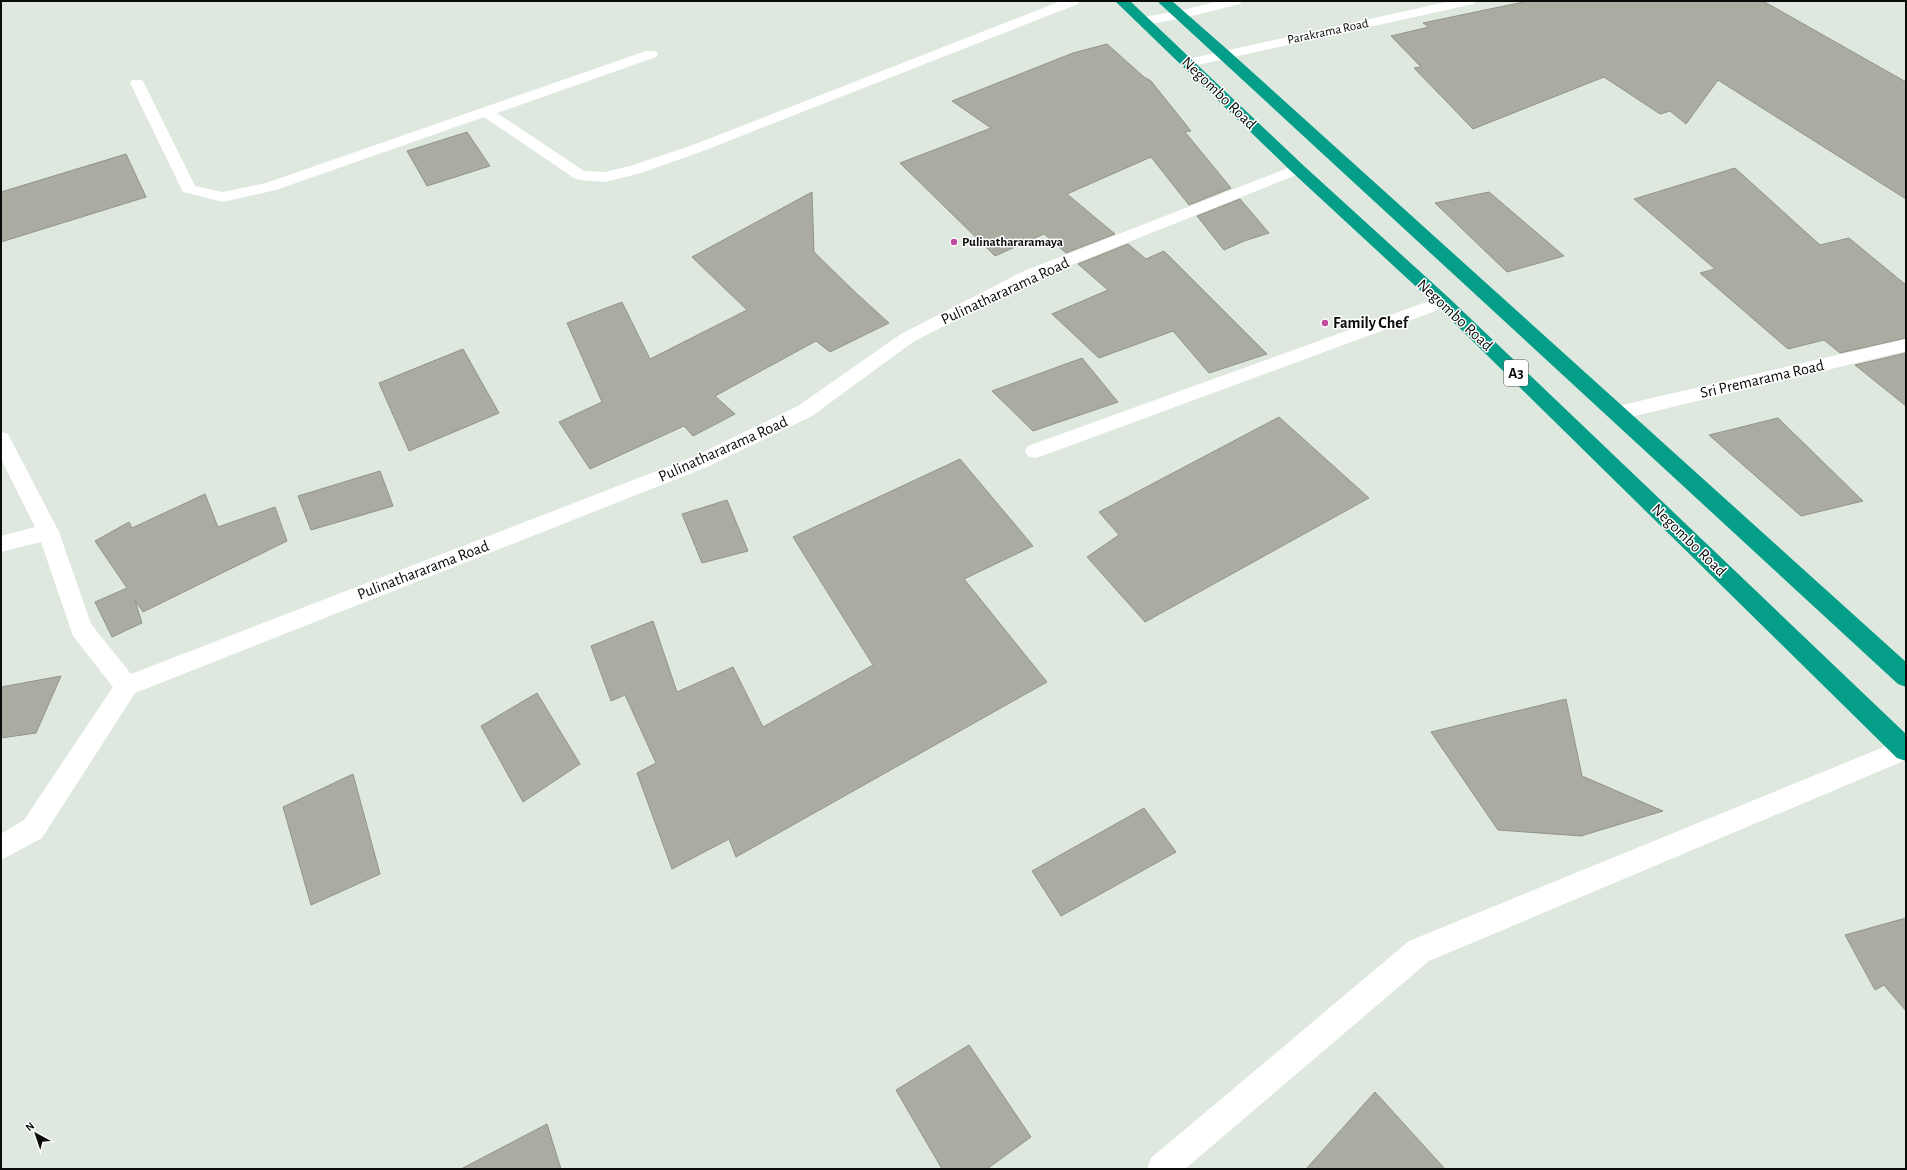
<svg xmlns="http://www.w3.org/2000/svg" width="1907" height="1170" font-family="'Alegreya Sans',sans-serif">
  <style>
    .building { fill: #abaca1; stroke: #939489 }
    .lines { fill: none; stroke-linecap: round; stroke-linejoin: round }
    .street { fill: #fff; fill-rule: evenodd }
    .highway { fill: #059f89; fill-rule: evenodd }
    .poi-dot { fill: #c14a9f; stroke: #fff; stroke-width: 1.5 }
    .labels { text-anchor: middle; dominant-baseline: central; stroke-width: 3; stroke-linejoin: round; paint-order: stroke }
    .far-street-label { font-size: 13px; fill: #090c09; stroke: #fff }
    .far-poi-label { font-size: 13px; font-weight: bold; fill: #090c09; stroke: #fff; text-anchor: start }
    .shield { fill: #fff; stroke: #535553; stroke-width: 1 }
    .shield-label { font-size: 15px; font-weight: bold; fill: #090c09 }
    .street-label { font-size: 16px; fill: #090c09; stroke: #fff }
    .poi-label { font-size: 16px; font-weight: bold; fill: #090c09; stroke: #fff; text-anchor: start }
  </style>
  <rect width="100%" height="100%" fill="#dfe8df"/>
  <g class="building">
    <path d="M1528,1H1763L1906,82V199L1718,80L1686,124L1670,111L1660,114L1604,77L1473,129L1414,68L1421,67L1391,36L1429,27L1423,23Z"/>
    <path d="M1107,44L1144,77L1151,81L1191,131L1185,132L1231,188L1189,205L1151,157L1067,194L1115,234L1066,253L1044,234L995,256L900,163L991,128L952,101L1073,53Z"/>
    <path d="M467,132L490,166L427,186L407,151Z"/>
    <path d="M126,154L146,197L1,242V192Z"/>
    <path d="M1735,168L1820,245L1849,238L1906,285V338L1840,353L1824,340L1788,349L1700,273L1715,269L1634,199Z"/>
    <path d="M812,192L814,252L856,293L889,323L830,352L816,341L715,396L735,414L693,436L684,426L590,469L559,422L602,402L567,323L622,302L650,359L747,310L692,257Z"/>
    <path d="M1489,192L1564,256L1507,272L1435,203Z"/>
    <path d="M1240,199L1269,233L1244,241L1224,250L1197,216Z"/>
    <path d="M1128,244L1146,259L1164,251L1267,354L1209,373L1173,331L1099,358L1052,314L1108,290L1078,264Z"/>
    <path d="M463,349L499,413L409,451L379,383Z"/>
    <path d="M1906,353V406L1855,365Z"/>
    <path d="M1082,358L1118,402L1033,431L992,391Z"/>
    <path d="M1279,417L1369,498L1145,622L1087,557L1119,535L1099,512Z"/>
    <path d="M1778,418L1863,501L1801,516L1709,435Z"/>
    <path d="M960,459L1033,546L964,579L1047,682L736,857L729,839L672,869L637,773L656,763L625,695L611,701L591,646L653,621L677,692L733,667L763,727L873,665L793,537Z"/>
    <path d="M380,471L393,506L311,530L298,496Z"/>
    <path d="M205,494L218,527L275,507L287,541L143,612L135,600L142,623L112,637L95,602L127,588L95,541L129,522L132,528Z"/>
    <path d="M727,500L748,551L702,563L682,514Z"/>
    <path d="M61,676L36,733L1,738V687Z"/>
    <path d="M537,693L580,764L523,802L481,726Z"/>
    <path d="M1566,699L1582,776L1663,811L1581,836L1498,830L1431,732Z"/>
    <path d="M353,774L380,874L311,905L283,807Z"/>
    <path d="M1144,808L1176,852L1061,916L1032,871Z"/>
    <path d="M1906,918V1011L1884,985L1875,990L1845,935Z"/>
    <path d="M969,1045L1031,1137L987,1169H942L896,1090Z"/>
    <path d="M1375,1092L1445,1169H1306Z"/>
    <path d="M547,1124L561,1169H461Z"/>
  </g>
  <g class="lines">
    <g class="street">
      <path d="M1061,1H1080L1078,4L703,151L641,173L605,182L580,180L574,178L484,117L276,190L223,202L183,192L130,83L132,80H142L144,83L195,186L223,192L266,183L646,51H656L658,54L656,57L497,113L584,171L605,172L630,166L693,145Z"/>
      <path d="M1219,1H1242L1240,4L1179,19L1143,25L1138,24L1136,21L1138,18L1143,17L1179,11Z"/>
      <path d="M1451,1H1476L1474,4L1469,5L1188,67L1183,66L1181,63L1183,60L1188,59Z"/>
      <path d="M1298,164L1304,166L1306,169L1304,172L1036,279L913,342L812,416L707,467L135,693L42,838L1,860V834L24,820L113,687L73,636L41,542L1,552V536L35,527L1,459V432L8,434L59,532L91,624L131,674L693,457L798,406L901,334L1024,271Z"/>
      <path d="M1443,296L1449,298L1452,302L1449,306L1042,456L1035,458L1028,456L1025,451L1028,446Z"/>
      <path d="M1906,339V351L1618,420L1611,418L1608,413L1611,408L1618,406Z"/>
      <path d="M1906,738V760L1429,961L1185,1169H1147L1151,1158L1409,941Z"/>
    </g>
    <g class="highway">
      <path d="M1115,1H1130L1304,166L1449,298L1906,734V761L1897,758L1437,306L1292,172Z"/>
      <path d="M1157,1H1172L1229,51L1906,662V687L1898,684Z"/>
    </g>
  </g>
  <g class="poi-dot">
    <circle cx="954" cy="242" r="4"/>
    <circle cx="1325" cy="323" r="4"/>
  </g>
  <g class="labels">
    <g class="far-street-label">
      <text transform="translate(1328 32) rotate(-12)">Parakrama Road</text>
    </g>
    <g class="far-poi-label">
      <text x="962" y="242">Pulinathararamaya</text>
    </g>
    <rect class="shield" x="1504" y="360" width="24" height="26" rx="3"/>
    <g class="shield-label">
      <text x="1516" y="373">A3</text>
    </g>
    <g class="street-label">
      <text transform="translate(1219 93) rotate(44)">Negombo Road</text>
      <text transform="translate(1005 291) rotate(-25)">Pulinathararama Road</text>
      <text transform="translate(1455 315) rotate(43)">Negombo Road</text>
      <text transform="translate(1762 379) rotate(-13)">Sri Premarama Road</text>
      <text transform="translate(723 449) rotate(-24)">Pulinathararama Road</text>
      <text transform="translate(1689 540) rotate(44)">Negombo Road</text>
      <text transform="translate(423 570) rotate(-21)">Pulinathararama Road</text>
    </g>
    <g class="poi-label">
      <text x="1333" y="323">Family Chef</text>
    </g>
  </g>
  <rect width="1907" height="1170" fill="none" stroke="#090c09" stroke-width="4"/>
  <g transform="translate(36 1134) rotate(320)" stroke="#ffffff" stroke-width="3" paint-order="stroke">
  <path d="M0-3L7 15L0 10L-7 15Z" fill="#090c09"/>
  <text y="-6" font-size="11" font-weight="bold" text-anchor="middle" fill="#090c09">N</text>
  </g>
</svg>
